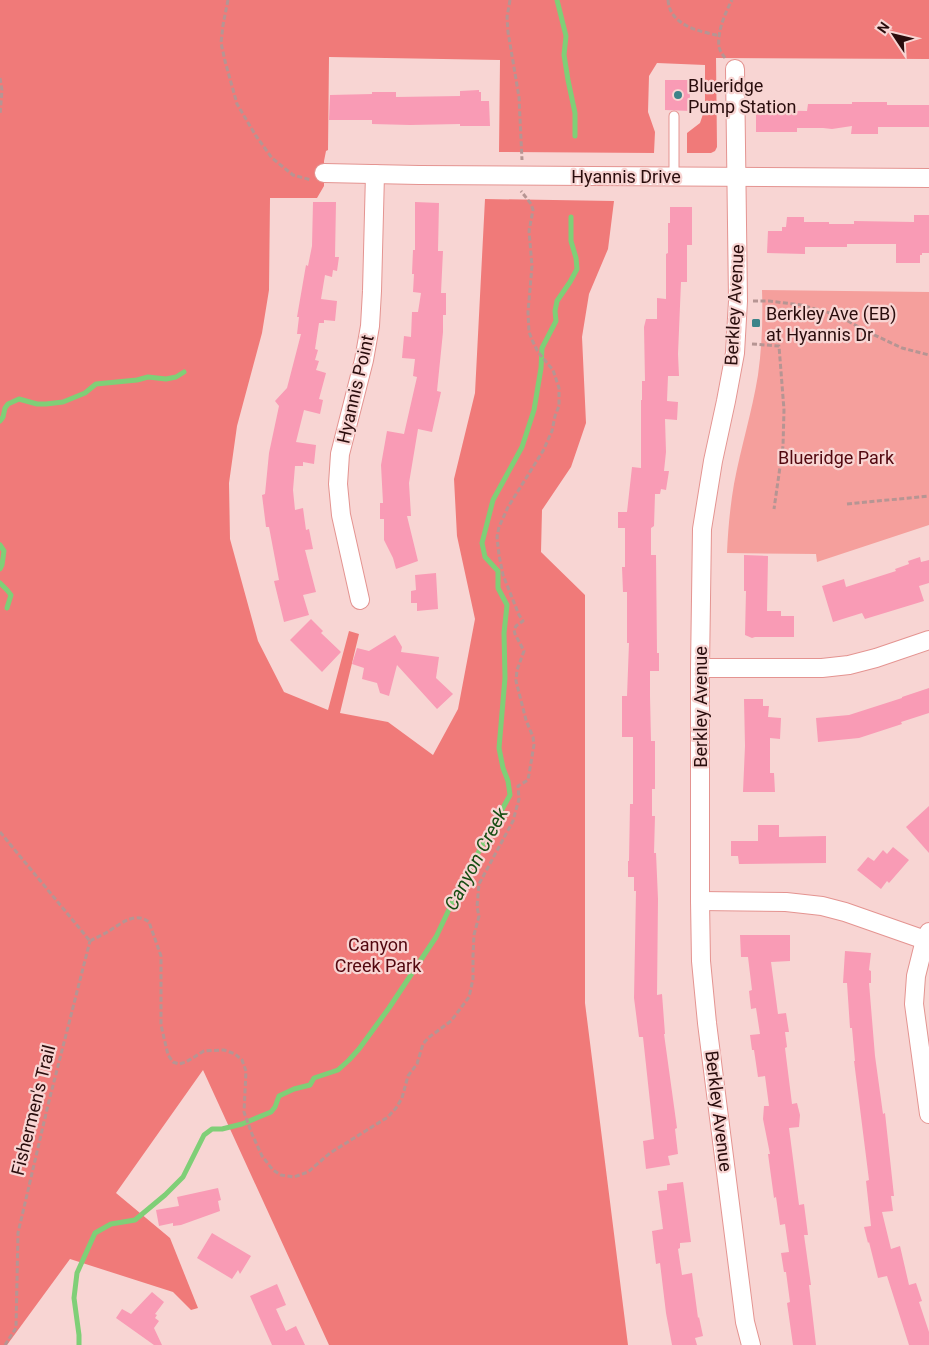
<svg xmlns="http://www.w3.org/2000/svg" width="929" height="1345" font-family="Roboto,sans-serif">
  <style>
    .green { fill: #f59f9c }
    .forest { fill: #f07a79 }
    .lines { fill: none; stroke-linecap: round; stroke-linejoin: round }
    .stream { stroke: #7fcf77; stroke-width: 5 }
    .building { fill: #f99bb5 }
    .service-casing { stroke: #e49491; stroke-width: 11 }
    .minor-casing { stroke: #e49491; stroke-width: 20 }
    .path { stroke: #b69593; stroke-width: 3; stroke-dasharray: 5 2.5; stroke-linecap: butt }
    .service { stroke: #fff; stroke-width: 9 }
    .minor { stroke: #fff; stroke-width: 18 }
    .poi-dot { fill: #3c8489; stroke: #f8d5d3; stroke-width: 2 }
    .labels { text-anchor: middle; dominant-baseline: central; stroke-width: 4.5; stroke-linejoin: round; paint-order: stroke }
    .poi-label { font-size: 18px; fill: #2a0d0d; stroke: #f8d5d3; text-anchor: start }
    .street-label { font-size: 18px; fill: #2a0d0d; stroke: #f8d5d3 }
    .park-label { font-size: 18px; fill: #52070f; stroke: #f8d5d3 }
    .water-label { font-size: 19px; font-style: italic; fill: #174d13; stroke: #f8d5d3 }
  </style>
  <rect width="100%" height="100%" fill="#f8d5d3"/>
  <path class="green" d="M762,290L929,292V525L817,562L816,554L727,553C728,530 730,507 734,484C741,447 752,412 758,375C762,347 763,318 762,290Z"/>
  <path class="forest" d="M0,0H929V59L716,58L717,147L715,151L711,153H687V133L700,123L705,108V65L657,63L649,76L648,112L655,132L654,153L506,152H499L500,60L329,57L328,150L326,151L324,161V186L317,198H270L269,290L262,333L237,426L229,483L230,539L258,641L284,692L328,710L349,631L359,634L340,713L388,722L433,755L458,709L475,619L457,536L454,479L475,393L485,199L614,201L608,249L589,294L582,337L586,423L571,467L542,510L541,552L585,595V1003L628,1345H329L203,1070L116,1193L170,1238L198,1308L191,1310L173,1292L70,1259L7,1345H0Z"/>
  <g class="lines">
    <g class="stream">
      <path d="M557,0L566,36L564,55L568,80L575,113V136"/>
      <path d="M0,421L3,417L5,408L8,404L19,399L37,404H46L63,402L85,393L96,384L137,380L148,377L166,379L176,377L184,372"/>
      <path d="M0,545L4,551L2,565L0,569"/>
      <path d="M0,583L7,590L11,595L7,608"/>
      <path d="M79,1345V1335L74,1298L77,1273L95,1233L111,1224L135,1220L165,1195L183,1177L204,1135L212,1129H222L242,1124L271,1112L275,1107L279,1096L294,1089L310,1085L314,1078L338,1070L349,1060L359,1049L389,1008L436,937L461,884L510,795L508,781L503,768L499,748L505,678L504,633L507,605L498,588V571L485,557L482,543L493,500L522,447L534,410L541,368L542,348L556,321L555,311L557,301L570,282L577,269L576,258L571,241V217"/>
    </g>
  </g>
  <g class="building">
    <path d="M665,80H690V111L665,110Z"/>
    <path d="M479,90V92H481V101H489L490,126H460V124L410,125L372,124V120H329L330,95L372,94V92H396V97L460,96V91Z"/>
    <path d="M852,102H887V105H929V127H878V134H851L852,126L832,129L823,128H797V132H756V110L807,111L808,104H852Z"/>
    <path d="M313,202H336L335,257H339L337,271L333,270L332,277L325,275L321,299L337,301L335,321L324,320V323H319L315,349L318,350L315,360L319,361L316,370L326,373L319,399L323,400L320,414L304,410L296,442L316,445L314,464L303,462V466H295L293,490L295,510L303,508L306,530L309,529L313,549L305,550L316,592L303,595L309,615L284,622L274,581L279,580L269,527H266L262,495L265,494L269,453L279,406L275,401L287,388L301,334H297L299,317H297L306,265L308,266L312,246Z"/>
    <path d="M415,202L439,203L438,251H443L441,293H446V315H443V332L437,391L441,392L432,432L418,429L409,483L411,516H407L418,561L396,569L393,558L384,540V519H380V503H383L381,465L387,431L404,434L417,377L413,376L415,359L402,358L404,336L411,337L412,312H418L421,293L413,292L414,274H412L413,250H415Z"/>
    <path d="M670,207H692V245H687V282H681L678,354L679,376H668L667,401L678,402L677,420L665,419L666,452L664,471H669L666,490L661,489L660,494H655L654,526L651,528V555H656L657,653H659V671H650V696L651,741H655V789H652V816H655L654,853H656L658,899L657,995L662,994L665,1034H664L677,1128L675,1129L678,1154L668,1156L670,1165L646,1169L643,1141L654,1139L643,1037H639L634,998L636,891H634V877H628V861H629L630,804H633V737H622V696H627L629,643H627V592H623L622,567H625V528H618V512H627L632,467L641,468V400H642V381H645L644,327L646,319H657V298L666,299V254L668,253V223H670Z"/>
    <path d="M914,215H929V253H922V255H920V263H896V244H847V247H805V254L767,253L768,231H782V227H786L787,217H804V222H829V224H854V221L914,222Z"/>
    <path d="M744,555L768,556L767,611H781V616H794V637H755L752,638L745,635L746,591H744Z"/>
    <path d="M920,557L921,562L929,560V583L919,586L924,601L865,619L862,613L833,622L822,586L844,579L846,587L896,571L895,569L909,564L908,561Z"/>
    <path d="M436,573L438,609L417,611V603H411V591L416,590L415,575Z"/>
    <path d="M311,619L323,631L321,633L341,652L322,672L290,640Z"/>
    <path d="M395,635L402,647L401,652L439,657L436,678L453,694L437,709L397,665L389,696L380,693L377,683L362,679L364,668L352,664L357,648L369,651Z"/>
    <path d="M929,688V713L901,722L902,724L859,738L818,742L816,718L849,715L902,698V697Z"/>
    <path d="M744,699H763V706H769L768,717L781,718L780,739L770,738V773H774L775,792H743L745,746Z"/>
    <path d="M929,806V853L906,827Z"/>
    <path d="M758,825H779V837L826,836V863L739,864L738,856H731V841H758Z"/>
    <path d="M893,847L909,860L889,883L887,881L881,889L857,870L868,857L874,861L883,850L887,854Z"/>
    <path d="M740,935H790V961L771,962L778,1014L786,1013L789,1032H785L787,1047L785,1048L792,1104L797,1103L800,1115L799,1127L789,1128L799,1205L804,1204L808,1235H804L811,1285H809L816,1345H793L787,1303L790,1302L786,1272H784L781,1253L789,1252L785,1224L780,1225L776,1197L774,1198L768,1154H770L763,1119L764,1106H769L765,1076L758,1077L754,1050H752L750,1035L760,1034L756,1008L751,1009L749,991L752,990L748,957H741Z"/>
    <path d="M845,951L871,953L869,970L871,971V983H869L875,1056L883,1114L885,1113L894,1196H891L893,1211L882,1212L891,1249L900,1246L909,1285L916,1283L922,1301L919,1302L929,1332V1345H909L887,1276L878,1278L869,1242L868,1243L864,1227L871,1226L866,1181L869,1180L854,1061H855L852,1028H850L847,983H843Z"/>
    <path d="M683,1182L691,1242L680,1243V1248L678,1249L682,1275L692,1273L698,1318L699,1317L703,1336L695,1338L697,1345H672L666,1313L660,1263L656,1264L652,1231L663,1229L658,1191L667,1190V1184Z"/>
    <path d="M218,1188L221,1200L218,1201L220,1211L181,1225L173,1226V1223L159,1226L156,1210L179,1206L177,1197Z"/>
    <path d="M212,1233L251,1256L240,1274L238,1270L232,1279L197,1258Z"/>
    <path d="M277,1284L286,1305L276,1309L286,1331L296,1326L305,1345H272L250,1296Z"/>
    <path d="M152,1292L164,1302L155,1314L157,1315L155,1318L159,1321L154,1328L162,1345H154L116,1318L122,1309L131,1314Z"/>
  </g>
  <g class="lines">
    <defs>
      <path id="service" d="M674,116V176"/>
      <g id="minor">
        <path d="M735,69L738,301L735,353L726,401L713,461L702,529L700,668V901L701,961L707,1023L745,1322L751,1345"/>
        <path d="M324,173L419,175L929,178"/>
        <path d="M360,600L341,515L338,484L340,454L364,360L370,326L372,291L375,174"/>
        <path d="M700,668H822L849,665L876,658L929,640"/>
        <path d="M700,901L786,902L822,906L845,912L925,940"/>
        <path d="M929,932L925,940L916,976L914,1004L929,1114"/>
      </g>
    </defs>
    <use href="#service" class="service-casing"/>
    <use href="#minor" class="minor-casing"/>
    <g class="path">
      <path d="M228,0L223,25L221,43L225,61L237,104L256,136L272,158L293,175L311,180"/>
      <path d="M510,0L507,17L508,32L519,97L522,160"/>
      <path d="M668,0C670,26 699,31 720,36"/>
      <path d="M725,58C723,55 720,51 719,47C717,32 725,13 732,0"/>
      <path d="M0,78L2,90L0,115"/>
      <path d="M753,301H769L801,305L837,315L868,332L902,348L929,355"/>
      <path d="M752,344L779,346L784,410L783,446L774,509"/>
      <path d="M847,504L929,496"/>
      <path d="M0,832L90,941"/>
      <path d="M90,941C97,937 105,934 112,929C123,922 136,912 149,922L161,956V1025L168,1055L173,1062L179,1064L186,1062L204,1051L224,1050L235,1054L242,1060L246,1071L244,1112L252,1134L262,1156L273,1170L281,1175L294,1177L308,1172L330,1153L388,1117L396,1108L402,1098L408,1076L417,1064L423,1044L428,1038L451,1021L469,997L473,979V956L474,935L479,916L477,907L479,884L513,821L519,799L518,786L528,780L534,745L533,737L526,720L516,681L517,670L524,651L515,634L514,630L516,626L523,621L519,615L503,575L499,555L497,537L499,527L508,507L543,451L552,431L555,416L559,406V388L553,370L538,352L533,342L529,332L528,312L532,266L529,231L533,210L531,204L521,191"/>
      <path d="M5,1345L16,1328L18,1233L48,1105L90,941"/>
    </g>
    <use href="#service" class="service"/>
    <use href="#minor" class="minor"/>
  </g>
  <g class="poi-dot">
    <circle cx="678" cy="95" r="5"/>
    <rect x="751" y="318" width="10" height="10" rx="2.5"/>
  </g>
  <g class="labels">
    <g class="poi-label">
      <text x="688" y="85">Blueridge<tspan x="688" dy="21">Pump Station</tspan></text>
      <text x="766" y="313">Berkley Ave (EB)<tspan x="766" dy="21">at Hyannis Dr</tspan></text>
    </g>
    <g class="street-label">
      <text x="626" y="176">Hyannis Drive</text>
      <text transform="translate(734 305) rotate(-87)">Berkley Avenue</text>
      <text transform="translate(355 389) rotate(-77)">Hyannis Point</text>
      <text transform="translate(700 707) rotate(-90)">Berkley Avenue</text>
      <text transform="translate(33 1110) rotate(-76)">Fishermen's Trail</text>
      <text transform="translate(719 1111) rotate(83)">Berkley Avenue</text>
    </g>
    <g class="park-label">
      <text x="836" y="457">Blueridge Park</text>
      <text x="378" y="944">Canyon<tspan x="378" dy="21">Creek Park</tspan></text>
    </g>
    <g class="water-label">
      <text transform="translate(476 859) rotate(-62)">Canyon Creek</text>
    </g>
  </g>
  <g transform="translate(894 35) rotate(305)" stroke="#f8d5d3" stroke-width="4" paint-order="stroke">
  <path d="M0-4L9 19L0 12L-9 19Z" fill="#2a0d0d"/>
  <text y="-8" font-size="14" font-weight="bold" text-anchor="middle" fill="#2a0d0d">N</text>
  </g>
</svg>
